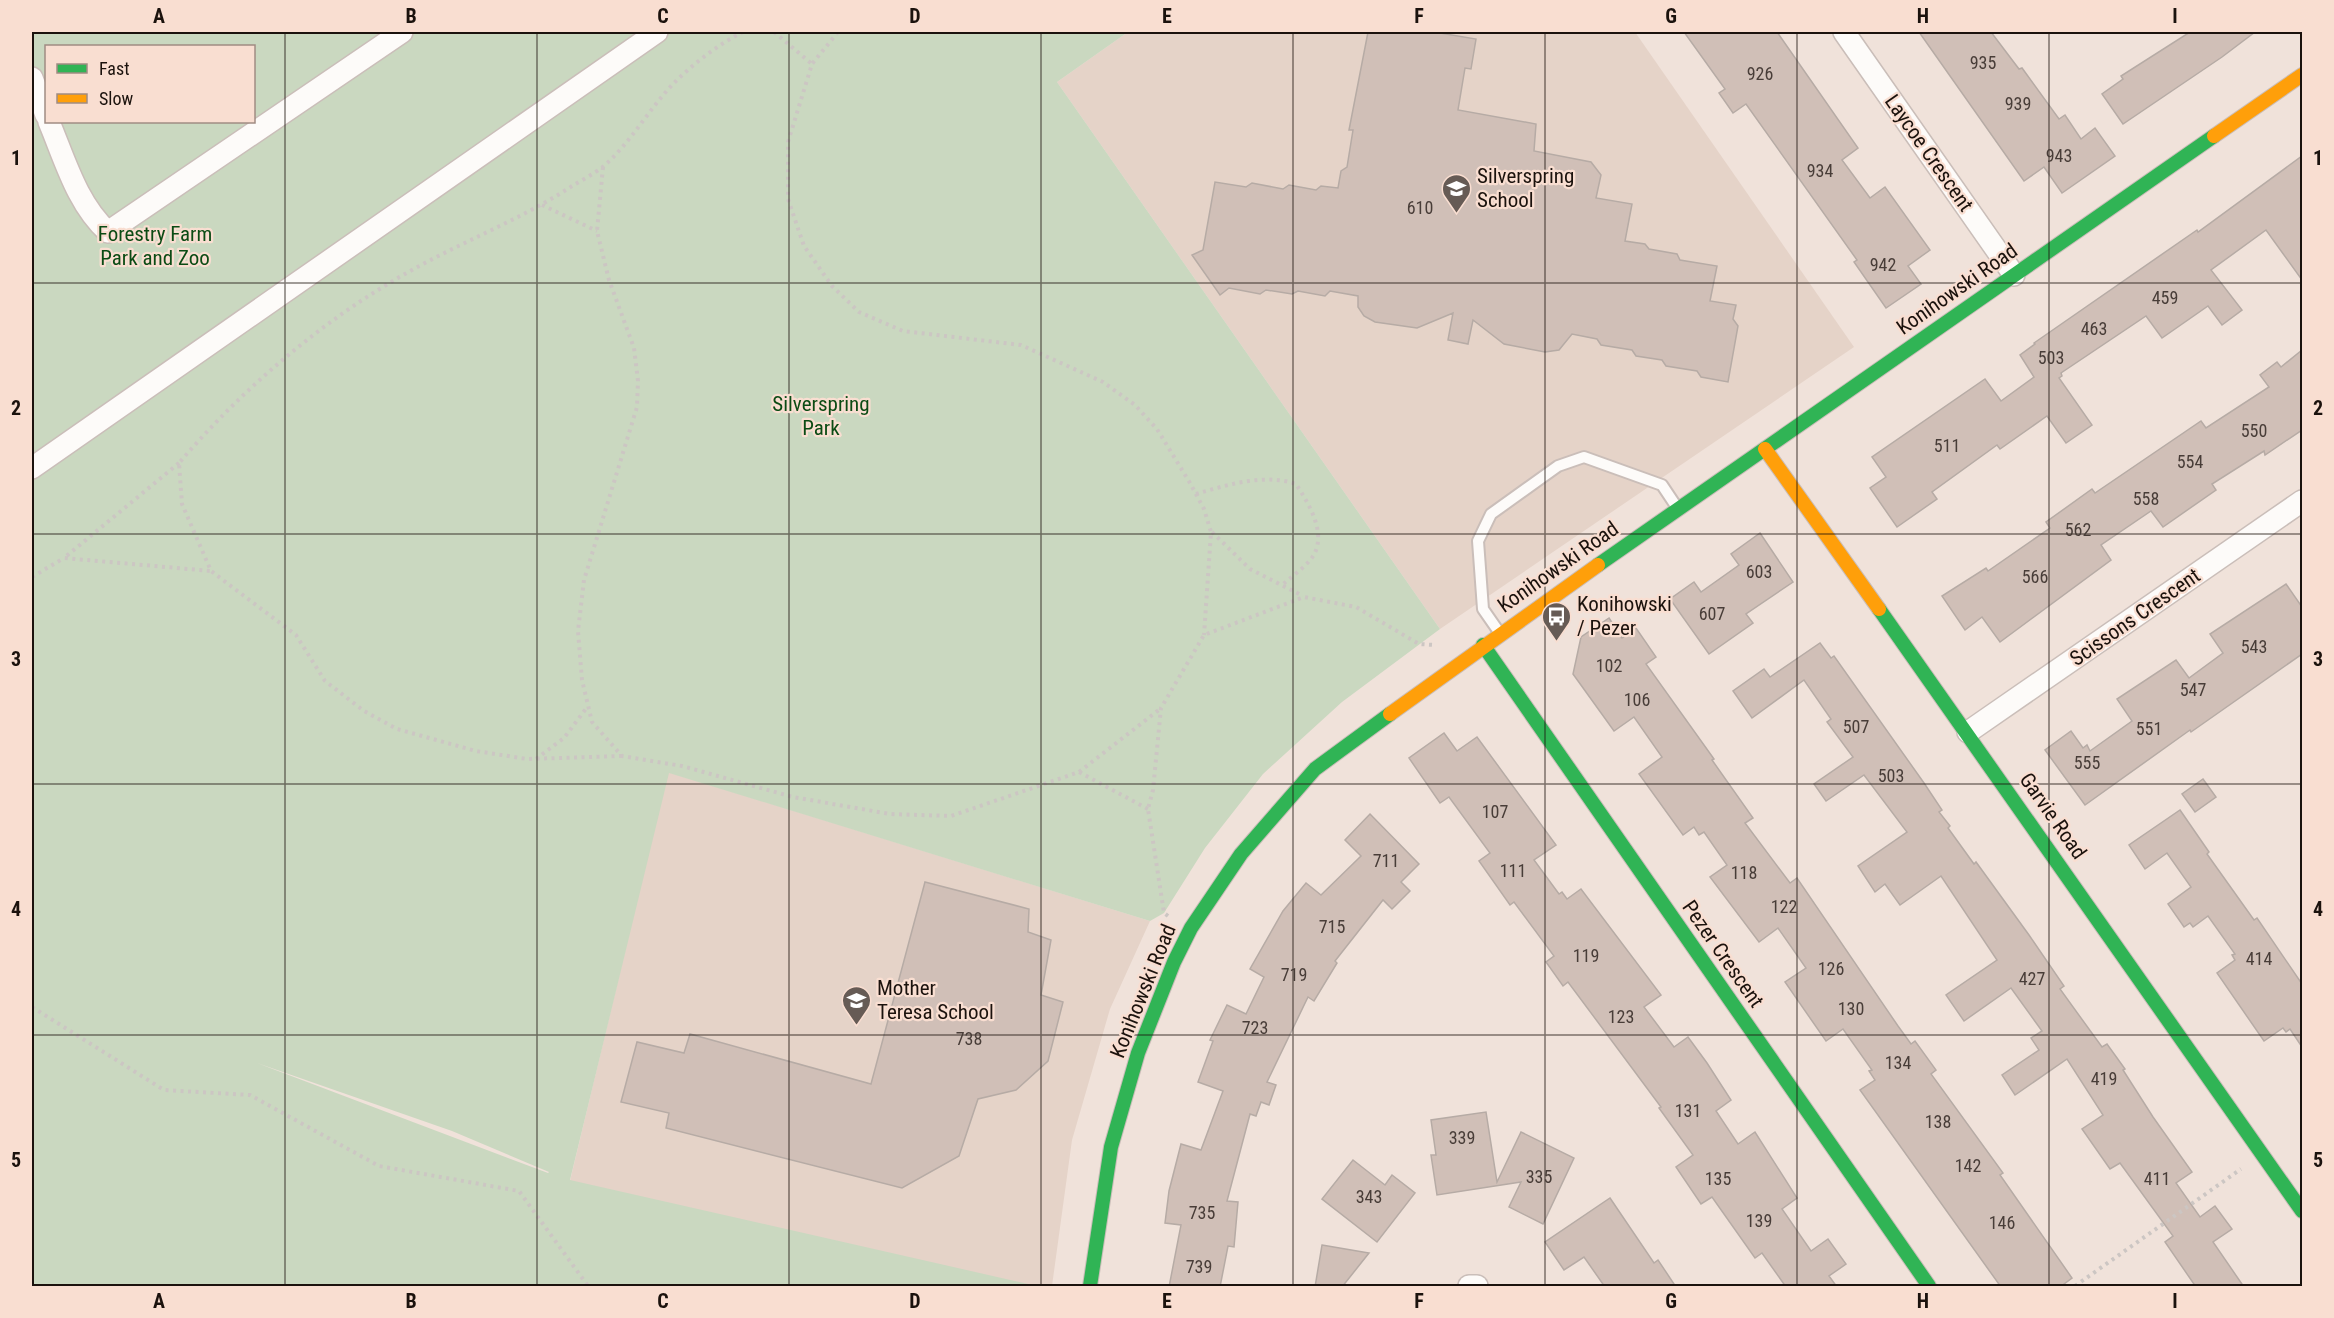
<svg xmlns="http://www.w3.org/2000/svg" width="2334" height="1318" font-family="'Roboto Condensed',sans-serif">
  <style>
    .education { fill: #e5d3c8 }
    .green { fill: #cad8c0; fill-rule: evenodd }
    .building { fill: #d0bfb7; stroke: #b6aba5; stroke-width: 1.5 }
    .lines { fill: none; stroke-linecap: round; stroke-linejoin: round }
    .lane-casing { stroke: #cabeb9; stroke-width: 14 }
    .street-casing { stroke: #cabeb9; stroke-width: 24 }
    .fast-casing { stroke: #cabeb9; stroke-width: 16 }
    .slow-casing { stroke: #cabeb9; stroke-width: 16 }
    .path { stroke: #ccc6c3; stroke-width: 4; stroke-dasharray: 3 4.5; stroke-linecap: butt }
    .lane { stroke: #fdfbf9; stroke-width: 10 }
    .street { stroke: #fdfbf9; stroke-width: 21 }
    .fast { stroke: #30b455; stroke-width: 14 }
    .slow { stroke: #ff9f0a; stroke-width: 14 }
    .grid { fill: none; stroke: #1b120d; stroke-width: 1.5; stroke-opacity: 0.55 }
    .labels { text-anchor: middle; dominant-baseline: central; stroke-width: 4.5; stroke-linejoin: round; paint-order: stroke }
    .number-label { font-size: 18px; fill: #483d38 }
    .street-label { font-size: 21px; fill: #1b120d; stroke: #f9ded1 }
    .poi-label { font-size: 21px; fill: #1b120d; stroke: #f9ded1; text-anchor: start }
    .park-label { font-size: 21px; fill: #0b4b14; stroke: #f9ded1 }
    .neatline { fill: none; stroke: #1b120d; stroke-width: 2 }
    .grid-label { font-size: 20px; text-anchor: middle; font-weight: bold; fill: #1b120d }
  </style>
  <rect width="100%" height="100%" fill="#f0e2da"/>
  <g class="education">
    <path d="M1128,32H1635L1854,347L1440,629L1057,82Z"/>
    <path d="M668,772L1150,921L1110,1009L1072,1140L1052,1286H958L570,1181Z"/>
  </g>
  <path class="green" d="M32,32H1128L1057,82L1440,629L1342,702L1263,774L1205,848L1164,913L1150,921L669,773L570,1180L1037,1286H32ZM46,46H254V122H46ZM257,1063L452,1131L549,1172L548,1173Z"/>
  <g class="building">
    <path d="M1368,32H1434L1476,39L1471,69L1465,68L1458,110L1536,124L1534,151L1591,162L1601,175L1596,198L1632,204L1625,241L1645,244L1649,249L1677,254L1680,260L1717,266L1710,301L1736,305L1733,319L1738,326L1728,382L1701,377L1697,371L1666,366L1662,360L1636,356L1632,350L1601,345L1597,339L1572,334L1559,350L1545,352L1504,344L1473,320L1468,344L1448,340L1453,313L1417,328L1375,322L1364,316L1358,307V296L1330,291L1325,296L1298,291L1292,294L1266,290L1260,294L1229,288L1220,295L1192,255L1203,250L1215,182L1246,187L1252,183L1283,189L1289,185L1316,190L1321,186L1338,188L1341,171L1347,167L1353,130H1349Z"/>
    <path d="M1684,32H1777L1858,148L1842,160L1870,198L1885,187L1930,250L1908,266L1921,284L1886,308L1854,262L1857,260L1746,104L1733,113L1719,93L1725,89Z"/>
    <path d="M1919,32H1991L2019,69L2022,68L2059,119L2065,115L2081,139L2095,128L2115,156L2062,193L2044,167L2024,181Z"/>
    <path d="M2190,32H2255L2222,57L2123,124L2102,94L2123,79L2121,76Z"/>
    <path d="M2302,156V280L2266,230L2211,270L2242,310L2222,325L2208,306L2162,338L2146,316L2061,373L2062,376L2059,378L2092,425L2066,443L2047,416L2000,449L1997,445L1932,492L1937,499L1897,527L1870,488L1886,477L1872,457L1985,379L2001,401L2034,377L2020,355L2035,344L2034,343L2197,230L2198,232Z"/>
    <path d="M2302,350V430L2265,455L2264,451L2212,484L2216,490L2163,527L2151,511L2101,545L2111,560L2000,642L1982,617L1965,630L1942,596L1986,568L1988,571L2050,528L2046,522L2092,489L2095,493L2201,421L2206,428L2269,387L2260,375L2277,362L2281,367Z"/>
    <path d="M1760,533L1793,582L1746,614L1753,623L1709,654L1670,599L1694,582L1701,592L1739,565L1731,554Z"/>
    <path d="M2286,584L2302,607V654L2191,732L2190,730L2085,805L2045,750L2071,731L2083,748L2087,745L2090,751L2132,721L2117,699L2176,660L2189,678L2223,653L2210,634Z"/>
    <path d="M1609,618L1622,638L1636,628L1656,657L1646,664L1714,759L1712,760L1753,818L1745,823L1790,883L1797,878L1898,1026L1911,1044L1915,1041L1936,1070L1931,1074L2003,1173L2000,1175L2072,1278L2060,1287H2001L1860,1090L1875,1080L1869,1071L1872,1070L1843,1029L1826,1041L1785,982L1806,968L1778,928L1759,942L1710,877L1727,865L1704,832L1699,835L1694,827L1683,835L1639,774L1662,757L1634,717L1614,731L1573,674L1581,637Z"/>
    <path d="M1820,643L1831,658L1834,656L1924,783L1942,810L1939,812L1950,826L1948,828L1974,864L1976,862L2029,935L2064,986L2060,989L2102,1047L2107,1044L2125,1069L2123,1070L2153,1117L2192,1172L2176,1183L2200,1217L2215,1206L2232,1229L2213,1242L2244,1287H2196L2165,1242L2173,1236L2120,1163L2110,1169L2082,1129L2103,1115L2067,1059L2015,1095L2002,1075L2039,1050L2031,1038L2042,1031L2011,988L1964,1021L1946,995L1997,960L1941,876L1900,905L1885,884L1875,892L1858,866L1907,832L1864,775L1826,801L1814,784L1853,757L1827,722L1831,719L1804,680L1752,718L1733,691L1764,669L1770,677Z"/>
    <path d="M1444,733L1457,751L1477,737L1556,845L1534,860L1559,894L1562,892L1567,899L1581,889L1661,995L1644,1007L1674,1047L1688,1037L1707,1063L1731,1100L1716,1111L1738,1144L1755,1132L1797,1198L1782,1209L1811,1251L1828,1239L1846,1264L1829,1276L1837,1287H1786L1762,1253L1755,1258L1712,1197L1701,1204L1676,1167L1693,1155L1659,1108L1661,1107L1568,982L1563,986L1546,962L1554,956L1514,902L1510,905L1479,861L1490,853L1449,797L1440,803L1409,758Z"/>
    <path d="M2203,779L2216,797L2195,812L2182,794Z"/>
    <path d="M2180,810L2209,852L2207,854L2254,920L2257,918L2302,984V1047L2290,1029L2286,1032L2283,1028L2264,1041L2217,973L2235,960L2232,955L2235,954L2208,916L2193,927L2190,923L2184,927L2168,904L2191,887L2167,853L2145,869L2129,845Z"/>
    <path d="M1370,814L1419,864L1401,882L1410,891L1392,909L1383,900L1335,961L1337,963L1314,1001L1308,997L1267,1082L1276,1085L1269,1105L1261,1102L1256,1116L1250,1114L1227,1201L1238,1202L1234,1247L1228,1246L1220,1287H1169L1181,1225L1165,1223L1169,1191L1181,1144L1201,1150L1223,1091L1198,1082L1213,1041L1210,1040L1227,1005L1246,1014L1264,977L1250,969L1283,911L1306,883L1321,895L1361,856L1345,840Z"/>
    <path d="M925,882L1029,909L1028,932L1051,940L1041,995L1063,1002L1048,1061L1016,1090L978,1099L959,1156L902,1188L666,1128L669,1113L621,1102L637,1042L684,1053L690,1034L871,1084Z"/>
    <path d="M1486,1112L1497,1182L1521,1132L1574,1158L1543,1224L1509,1207L1521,1182L1437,1195L1431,1155H1436L1431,1120Z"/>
    <path d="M1353,1160L1385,1185L1392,1175L1415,1193L1377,1242L1322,1199Z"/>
    <path d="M1610,1198L1654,1263L1658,1260L1676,1287H1605L1584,1257L1564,1270L1545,1242Z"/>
    <path d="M1322,1245L1369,1253L1342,1287H1315Z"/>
  </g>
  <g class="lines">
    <defs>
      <path id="lane" d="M1499,632L1483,609L1478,541L1491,514L1558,466L1584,457L1662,485L1678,509"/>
      <g id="street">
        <path d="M1844,32L2014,275"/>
        <path d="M32,78L46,115"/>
        <path d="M49,122C65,160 77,204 108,232L402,32"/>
        <path d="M32,468L657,32"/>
        <path d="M1968,732L2302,501"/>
        <path d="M1469,1286H1477"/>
      </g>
      <g id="fast">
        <path d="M1598,565L2214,136"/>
        <path d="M1879,609L2302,1211"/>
        <path d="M1483,645L1929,1286"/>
        <path d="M1090,1286L1111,1147L1138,1053L1174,962L1191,928L1241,854L1315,769L1390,714"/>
      </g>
      <g id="slow">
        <path d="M2214,136L2302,75"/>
        <path d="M1765,449L1879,609"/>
        <path d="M1390,714L1598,565"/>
      </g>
    </defs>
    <use href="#lane" class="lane-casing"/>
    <use href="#street" class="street-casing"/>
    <use href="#fast" class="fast-casing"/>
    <use href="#slow" class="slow-casing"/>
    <g class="path">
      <path d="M774,32L812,64"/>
      <path d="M838,32L812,64L788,142V199L804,246L832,286L859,312L903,331L1021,345L1103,382L1135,405L1157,429L1190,483L1204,509L1211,532L1204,635"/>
      <path d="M603,167L597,231L609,280L634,348L638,381L637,407L584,580L578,631L582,680L592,722L622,756L682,766L793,797L890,814L951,816L1079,772L1148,809"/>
      <path d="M542,205L597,231"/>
      <path d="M179,463L64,558L211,571"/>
      <path d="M1196,494C1227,485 1264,473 1296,484C1309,504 1329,536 1311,559C1303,569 1291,577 1282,585"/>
      <path d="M1212,532L1250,569L1303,596"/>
      <path d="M32,577L64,558"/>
      <path d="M622,756L527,759L476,751L397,729L364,711L325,681L296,635L211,571L182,504L179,463C244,387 325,318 412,270C464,241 519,220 569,188C580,181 594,174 604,166C631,142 649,109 674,83C694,63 719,44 743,32"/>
      <path d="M536,759L564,738L588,706"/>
      <path d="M1079,772L1160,709"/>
      <path d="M1168,916L1164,913L1148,809L1153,790L1161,708L1204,635L1304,597L1356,607L1419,644L1434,645"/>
      <path d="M32,1007L164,1090L250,1095L379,1166L519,1191L588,1286"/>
      <path d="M2075,1286L2241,1169"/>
    </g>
    <use href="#lane" class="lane"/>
    <use href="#street" class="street"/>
    <use href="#fast" class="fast"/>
    <use href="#slow" class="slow"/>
  </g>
  <path class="grid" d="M285,32V1286M537,32V1286M789,32V1286M1041,32V1286M1293,32V1286M1545,32V1286M1797,32V1286M2049,32V1286M32,283H2302M32,534H2302M32,784H2302M32,1035H2302"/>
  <defs>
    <symbol id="school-pin" viewBox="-11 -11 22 30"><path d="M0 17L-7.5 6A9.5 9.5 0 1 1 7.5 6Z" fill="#665b55" stroke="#f9ded1"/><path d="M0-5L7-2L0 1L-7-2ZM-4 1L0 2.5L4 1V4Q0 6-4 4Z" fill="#fff"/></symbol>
    <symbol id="bus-pin" viewBox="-11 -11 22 30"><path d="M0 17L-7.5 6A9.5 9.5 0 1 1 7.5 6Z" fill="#665b55" stroke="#f9ded1"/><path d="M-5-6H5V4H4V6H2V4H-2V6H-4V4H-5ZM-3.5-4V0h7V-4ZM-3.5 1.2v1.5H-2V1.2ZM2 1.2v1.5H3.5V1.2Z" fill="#fff"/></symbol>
  </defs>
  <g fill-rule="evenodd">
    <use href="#school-pin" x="1440" y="172" width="33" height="45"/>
    <use href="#bus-pin" x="1540" y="600" width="33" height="45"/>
    <use href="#school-pin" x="840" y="984" width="33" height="45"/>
  </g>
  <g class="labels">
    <g class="number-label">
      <text x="1983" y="62">935</text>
      <text x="1760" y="73">926</text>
      <text x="2018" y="103">939</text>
      <text x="2059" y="155">943</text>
      <text x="1820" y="170">934</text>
      <text x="1420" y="207">610</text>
      <text x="1883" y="264">942</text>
      <text x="2165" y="297">459</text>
      <text x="2094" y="328">463</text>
      <text x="2051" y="357">503</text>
      <text x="2254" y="430">550</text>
      <text x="1947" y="445">511</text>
      <text x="2190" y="461">554</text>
      <text x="2146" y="498">558</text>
      <text x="2078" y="529">562</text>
      <text x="1759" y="571">603</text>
      <text x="2035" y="576">566</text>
      <text x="1712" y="613">607</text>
      <text x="2254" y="646">543</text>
      <text x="1609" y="665">102</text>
      <text x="2193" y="689">547</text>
      <text x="1637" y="699">106</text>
      <text x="1856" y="726">507</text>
      <text x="2149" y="728">551</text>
      <text x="2087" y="762">555</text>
      <text x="1891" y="775">503</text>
      <text x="1495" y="811">107</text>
      <text x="1386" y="860">711</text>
      <text x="1513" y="870">111</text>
      <text x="1744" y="872">118</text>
      <text x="1784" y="906">122</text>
      <text x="1332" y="926">715</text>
      <text x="1586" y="955">119</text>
      <text x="2259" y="958">414</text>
      <text x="1831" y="968">126</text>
      <text x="1294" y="974">719</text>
      <text x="2032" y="978">427</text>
      <text x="1851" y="1008">130</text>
      <text x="1621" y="1016">123</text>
      <text x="1255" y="1027">723</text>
      <text x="969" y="1038">738</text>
      <text x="1898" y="1062">134</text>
      <text x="2104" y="1078">419</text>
      <text x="1688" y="1110">131</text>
      <text x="1938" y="1121">138</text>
      <text x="1462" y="1137">339</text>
      <text x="1968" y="1165">142</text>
      <text x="1539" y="1176">335</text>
      <text x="1718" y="1178">135</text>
      <text x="2157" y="1178">411</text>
      <text x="1369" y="1196">343</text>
      <text x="1202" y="1212">735</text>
      <text x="1759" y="1220">139</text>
      <text x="2002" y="1222">146</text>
      <text x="1199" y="1266">739</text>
    </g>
    <g class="street-label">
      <text transform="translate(1929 153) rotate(55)">Laycoe Crescent</text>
      <text transform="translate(1957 289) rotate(-35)">Konihowski Road</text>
      <text transform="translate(1558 567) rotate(-35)">Konihowski Road</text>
      <text transform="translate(2135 617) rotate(-35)">Scissons Crescent</text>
      <text transform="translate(2053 816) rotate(55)">Garvie Road</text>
      <text transform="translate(1723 954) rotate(55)">Pezer Crescent</text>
      <text transform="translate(1143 991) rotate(-68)">Konihowski Road</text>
    </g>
    <g class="poi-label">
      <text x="1477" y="176">Silverspring<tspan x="1477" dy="24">School</tspan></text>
      <text x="1577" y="604">Konihowski<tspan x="1577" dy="24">/ Pezer</tspan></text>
      <text x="877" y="988">Mother<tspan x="877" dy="24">Teresa School</tspan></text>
    </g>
    <g class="park-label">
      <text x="155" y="234">Forestry Farm<tspan x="155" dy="24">Park and Zoo</tspan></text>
      <text x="821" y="404">Silverspring<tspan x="821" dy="24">Park</tspan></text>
    </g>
  </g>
  <rect width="2334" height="1318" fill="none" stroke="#f9ded1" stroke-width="66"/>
  <rect x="45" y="45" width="210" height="78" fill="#f9ded1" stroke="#a08c83" stroke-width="1.5"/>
  <rect x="57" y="64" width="30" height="9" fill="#30b455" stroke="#a08c83" stroke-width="1.5"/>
  <text x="99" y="75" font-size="18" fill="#1b120d">Fast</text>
  <rect x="57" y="94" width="30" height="9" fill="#ff9f0a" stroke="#a08c83" stroke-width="1.5"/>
  <text x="99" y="105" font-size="18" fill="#1b120d">Slow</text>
  <rect x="33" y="33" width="2268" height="1252" class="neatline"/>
  <g class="grid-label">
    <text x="159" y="23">A</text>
    <text x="411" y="23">B</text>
    <text x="663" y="23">C</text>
    <text x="915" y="23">D</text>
    <text x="1167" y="23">E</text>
    <text x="1419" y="23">F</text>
    <text x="1671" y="23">G</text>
    <text x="1923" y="23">H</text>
    <text x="2175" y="23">I</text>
    <text x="16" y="165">1</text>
    <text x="2318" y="165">1</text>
    <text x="16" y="415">2</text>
    <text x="2318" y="415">2</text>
    <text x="16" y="666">3</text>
    <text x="2318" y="666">3</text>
    <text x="16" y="916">4</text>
    <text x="2318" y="916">4</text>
    <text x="16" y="1167">5</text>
    <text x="2318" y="1167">5</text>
    <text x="159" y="1308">A</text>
    <text x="411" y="1308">B</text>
    <text x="663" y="1308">C</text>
    <text x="915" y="1308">D</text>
    <text x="1167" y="1308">E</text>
    <text x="1419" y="1308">F</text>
    <text x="1671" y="1308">G</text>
    <text x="1923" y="1308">H</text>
    <text x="2175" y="1308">I</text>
  </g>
</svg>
